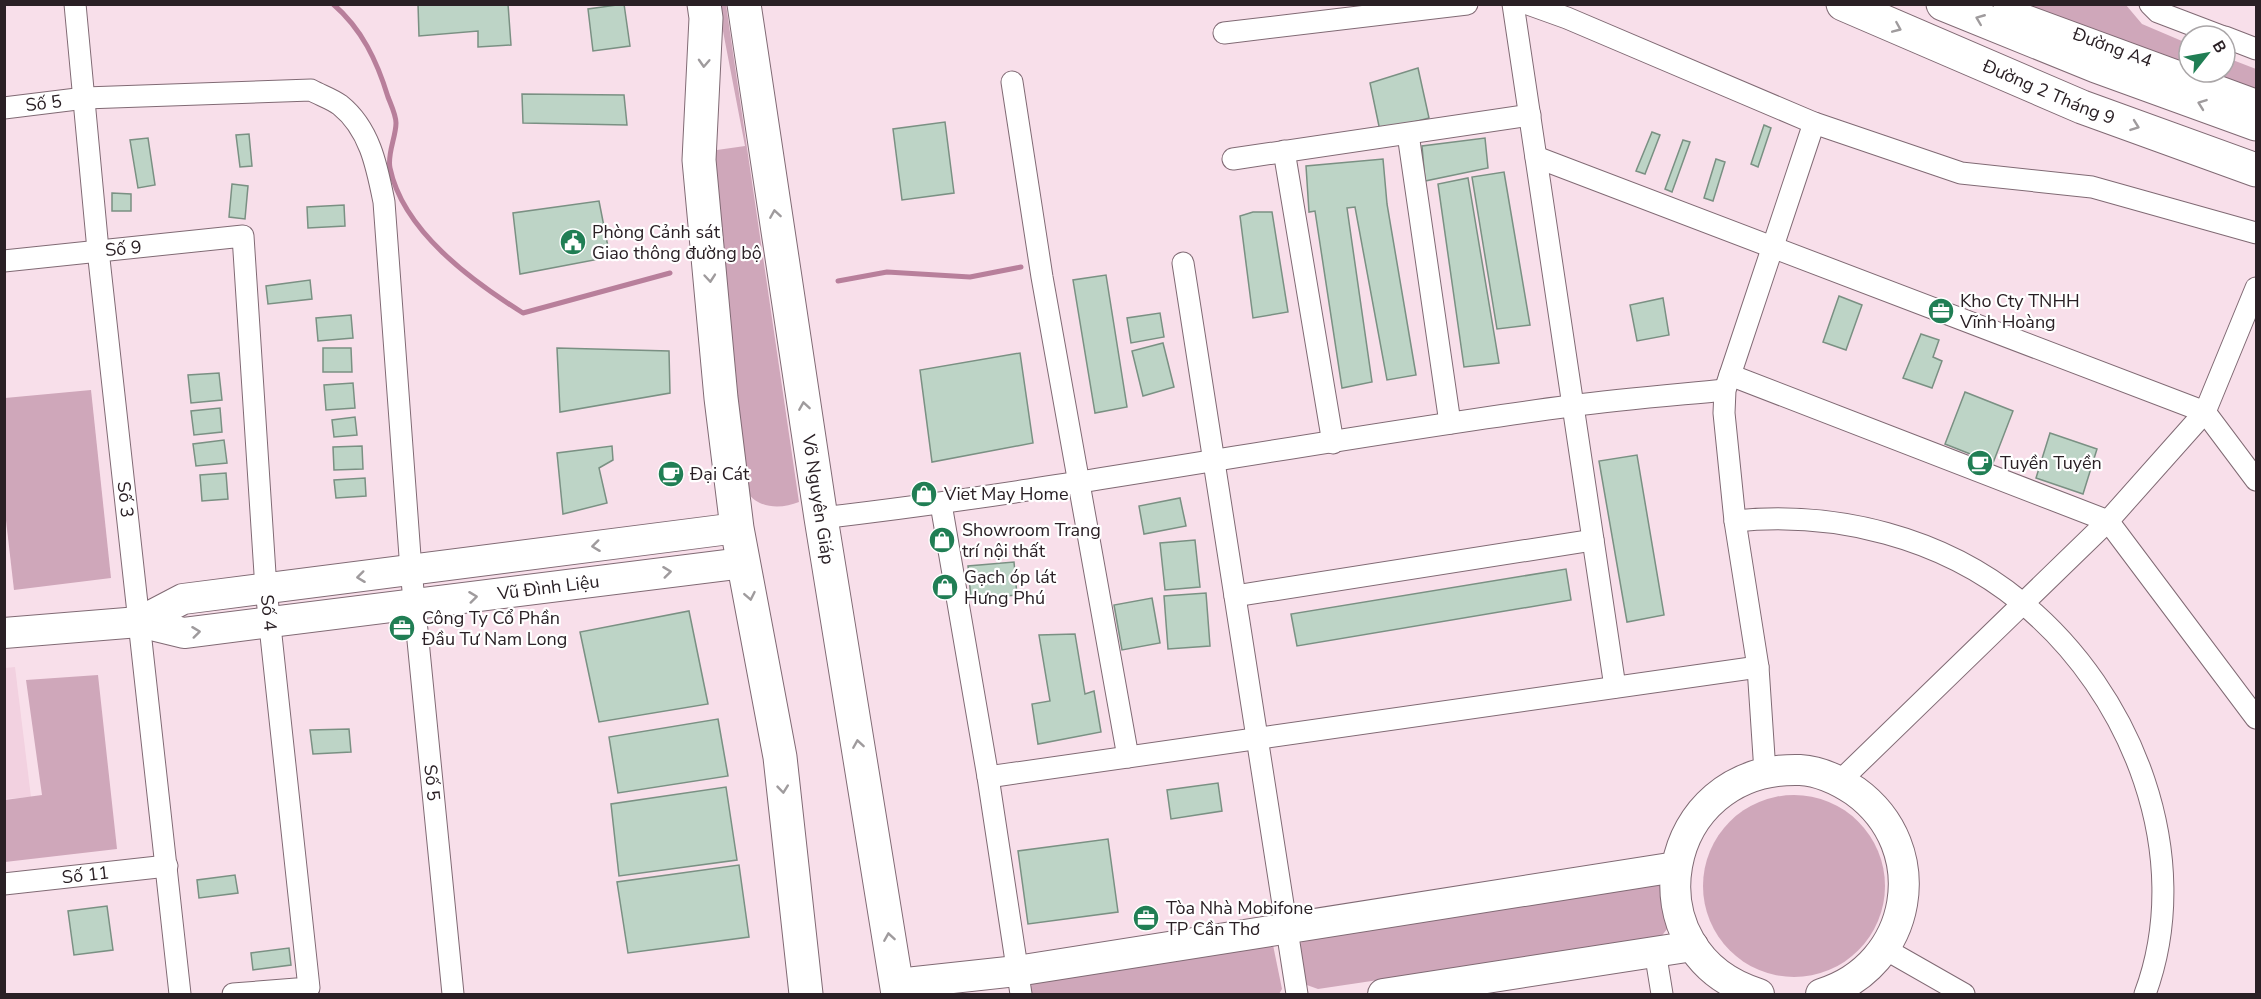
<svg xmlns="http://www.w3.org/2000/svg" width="2261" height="999" font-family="'Nunito Sans',sans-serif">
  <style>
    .built { fill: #f2d1e0 }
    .green { fill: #cfa7ba }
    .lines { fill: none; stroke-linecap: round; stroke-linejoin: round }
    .stream { stroke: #b87f9b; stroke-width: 5 }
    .building { fill: #bdd4c6; stroke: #7a9083; stroke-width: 1.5 }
    .street-casing { stroke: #806a74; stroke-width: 23 }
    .secondary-casing { stroke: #806a74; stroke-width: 32 }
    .highway-casing { stroke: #806a74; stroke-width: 35 }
    .street { stroke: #fff; stroke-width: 21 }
    .secondary { stroke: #fff; stroke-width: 30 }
    .highway { stroke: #fff; stroke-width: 33 }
    .oneway { stroke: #9f9b9d }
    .labels { text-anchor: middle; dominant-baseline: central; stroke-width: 4.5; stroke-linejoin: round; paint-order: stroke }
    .street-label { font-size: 18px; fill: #2a2025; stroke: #fff }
    .poi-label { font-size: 18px; fill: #2a2025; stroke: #fff; text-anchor: start }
  </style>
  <rect width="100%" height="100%" fill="#f8dfea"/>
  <path class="built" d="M15,667L31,797L5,799V668Z"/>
  <g class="green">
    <path d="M718,5H726L799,502C782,509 759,509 748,493L710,151L745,146Z"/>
    <path d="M2024,5H2126L2142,24L2189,44V69Z"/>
    <path d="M2225,57L2256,69V93L2198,72H2225Z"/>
    <path d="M91,390L111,578L14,590L4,503L5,398Z"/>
    <path d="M98,675L117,849L5,862V800L42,795L26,680Z"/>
    <circle cx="1794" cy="886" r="91"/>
    <path d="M1660,884L1667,892L1671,924L1660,938L1318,989L1304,984L1299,946L1304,938Z"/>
    <path d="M1273,945L1282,989L1279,994H1029L1032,983Z"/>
  </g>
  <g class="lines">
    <g class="stream">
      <path d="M333,4C362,29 377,61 388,97C391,105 396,115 396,123C396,137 387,154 390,168C403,231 472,281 523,313L670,273"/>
      <path d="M838,281L887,272L970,277L1021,267"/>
    </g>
  </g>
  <g class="building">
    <path d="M418,4H508L511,45L478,47V31L419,36Z"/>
    <path d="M624,4L630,46L593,51L588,9Z"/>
    <path d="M1418,68L1429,118L1380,131L1370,83Z"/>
    <path d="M522,94L624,95L627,125L523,123Z"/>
    <path d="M945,122L954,193L902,200L893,129Z"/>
    <path d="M1764,125L1771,128L1758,167L1751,164Z"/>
    <path d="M1652,132L1660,135L1645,174L1636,171Z"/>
    <path d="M249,134L252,166L240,167L236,135Z"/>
    <path d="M148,138L155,185L138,188L130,140Z"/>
    <path d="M1485,138L1488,168L1425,181L1422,146Z"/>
    <path d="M1683,140L1690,142L1672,192L1665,189Z"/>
    <path d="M1383,159L1387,204L1416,375L1387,380L1355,207L1347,208L1372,382L1342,388L1315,211L1309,212L1306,166Z"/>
    <path d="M1716,159L1725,162L1713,201L1704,198Z"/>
    <path d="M1504,172L1530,325L1497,329L1472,177Z"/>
    <path d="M1468,178L1499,363L1464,367L1438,184Z"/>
    <path d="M232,184L248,186L245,219L229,217Z"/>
    <path d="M112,193L131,194V211H112Z"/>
    <path d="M599,201L610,257L520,274L513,213Z"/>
    <path d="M344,205L345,226L308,228L307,207Z"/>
    <path d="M1253,212H1272L1288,312L1253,318L1240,216Z"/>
    <path d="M1106,275L1127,407L1095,413L1073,280Z"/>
    <path d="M310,280L312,299L268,304L266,286Z"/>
    <path d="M1839,296L1862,305L1846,350L1823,342Z"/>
    <path d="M1663,298L1669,335L1637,341L1630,305Z"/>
    <path d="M1160,313L1164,337L1131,343L1127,318Z"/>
    <path d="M351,315L353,338L318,341L316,318Z"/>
    <path d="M1921,334L1939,340L1933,357L1942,361L1932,388L1903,378Z"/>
    <path d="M1163,343L1174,387L1143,396L1132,351Z"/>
    <path d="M323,348H351L352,372H323Z"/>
    <path d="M557,348L669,351L670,393L560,412Z"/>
    <path d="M1020,353L1033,443L932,462L920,370Z"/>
    <path d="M219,373L222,400L191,403L188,375Z"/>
    <path d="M353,383L355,408L326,410L324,385Z"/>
    <path d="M1965,392L2013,411L1993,463L1945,444Z"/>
    <path d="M220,408L222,432L194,435L191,411Z"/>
    <path d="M355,417L357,435L334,437L332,420Z"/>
    <path d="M2050,433L2097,449L2083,494L2036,478Z"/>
    <path d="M224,440L227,463L196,466L193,444Z"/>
    <path d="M362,446L363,469L334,470L333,447Z"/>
    <path d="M612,446L613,460L599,468L607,503L563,514L557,453Z"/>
    <path d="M1637,455L1664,615L1627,622L1599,461Z"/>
    <path d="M226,473L228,499L202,501L200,475Z"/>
    <path d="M365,478L366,496L336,498L334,480Z"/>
    <path d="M1180,498L1186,526L1144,534L1139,506Z"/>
    <path d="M1195,540L1200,587L1165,590L1160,543Z"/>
    <path d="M1014,562L1017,595L971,599L968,566Z"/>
    <path d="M1566,569L1571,600L1297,646L1291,614Z"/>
    <path d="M1206,593L1210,646L1168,649L1164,596Z"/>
    <path d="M1152,598L1160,643L1122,650L1114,605Z"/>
    <path d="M689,611L708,704L599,722L580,632Z"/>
    <path d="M1075,634L1085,694L1094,691L1101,732L1038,744L1032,704L1050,701L1039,635Z"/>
    <path d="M718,719L728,776L618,793L609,737Z"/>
    <path d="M349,729L351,752L313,754L310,730Z"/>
    <path d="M1218,783L1222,811L1171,819L1167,790Z"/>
    <path d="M726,787L737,860L619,876L611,804Z"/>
    <path d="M1108,839L1118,912L1028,924L1018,851Z"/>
    <path d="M739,865L749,937L628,953L617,882Z"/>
    <path d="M235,875L238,893L199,898L197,880Z"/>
    <path d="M107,906L113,950L74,955L68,911Z"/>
    <path d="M289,948L291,965L253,970L251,953Z"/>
  </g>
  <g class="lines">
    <defs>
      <g id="street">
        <path id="s1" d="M75,4L98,250L180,994"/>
        <path d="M1513,4L1615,687"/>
        <path d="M1528,4L1567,18L1814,123L1961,173L2092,187L2256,233"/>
        <path id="s2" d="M2004,4L2022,14L2256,100"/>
        <path d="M2150,4L2158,12L2221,36"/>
        <path d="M1224,33L1467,4"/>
        <path d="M2225,37L2256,49"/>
        <path d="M1012,82L1042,277L1128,757"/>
        <path id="s3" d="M4,108L85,98L311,90C320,95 332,99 340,105C370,129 377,167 384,202L411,570L453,994"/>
        <path d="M1408,134L1450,423"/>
        <path d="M1284,151L1333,443"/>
        <path d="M1536,157L2205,412L2256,480"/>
        <path d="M1233,159L1530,115"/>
        <path id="s4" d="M4,261L243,236L266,589L309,988L233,994"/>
        <path d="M1183,263L1297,994"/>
        <path d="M1730,375L2108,521L2256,718"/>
        <path d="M941,504L988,777L1021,994"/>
        <path d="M821,518C1072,489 1320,439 1570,406C1622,399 1674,395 1725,390"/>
        <path d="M1735,521C1836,511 1942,537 2021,602C2133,693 2196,856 2145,994"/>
        <path d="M1235,596L1593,540"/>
        <path d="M1765,772L1758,667L1735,521L1724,413L1725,390L1814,123"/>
        <path d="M988,777L1758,667"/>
        <path d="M1840,781L2108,521L2205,412L2256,288"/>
        <path id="s5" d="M4,884L167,866"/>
        <path d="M1885,949L1964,994"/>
        <path d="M1655,951L1662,994"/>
      </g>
      <g id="secondary">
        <path d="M139,622L183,599L737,528"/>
        <path id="s6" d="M4,633L139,622L184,633L743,563"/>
        <path d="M897,984L1017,971L1676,867"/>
        <path d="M1383,994L1693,946"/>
        <path d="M1759,994C1627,954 1659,766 1800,770C1819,771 1840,781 1855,791C1934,848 1913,966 1821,994"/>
      </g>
      <g id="highway">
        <path d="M704,4L706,18L699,160L721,398L737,528L780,757L806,994"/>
        <path id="s7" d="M744,4L821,518L898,994"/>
        <path id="s8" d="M1843,4L2082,107L2256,170"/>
        <path d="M1943,4L2096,66L2256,124"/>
      </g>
    </defs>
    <use href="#street" class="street-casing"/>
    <use href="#secondary" class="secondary-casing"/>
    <use href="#highway" class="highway-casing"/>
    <use href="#street" class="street"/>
    <use href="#secondary" class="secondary"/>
    <use href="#highway" class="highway"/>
  </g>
  <defs><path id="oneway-chevron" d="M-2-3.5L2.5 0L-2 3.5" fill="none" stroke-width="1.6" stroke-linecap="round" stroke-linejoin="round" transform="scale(1.5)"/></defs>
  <g class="oneway">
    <use href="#oneway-chevron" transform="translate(1980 19) rotate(-158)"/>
    <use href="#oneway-chevron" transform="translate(1897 28) rotate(23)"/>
    <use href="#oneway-chevron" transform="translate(704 63) rotate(93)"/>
    <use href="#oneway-chevron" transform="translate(2202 104) rotate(-160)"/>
    <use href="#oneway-chevron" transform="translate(2135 126) rotate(20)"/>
    <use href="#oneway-chevron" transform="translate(775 214) rotate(-99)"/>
    <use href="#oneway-chevron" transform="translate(710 278) rotate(85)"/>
    <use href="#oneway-chevron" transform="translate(804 406) rotate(-99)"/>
    <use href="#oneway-chevron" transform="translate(596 546) rotate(173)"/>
    <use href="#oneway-chevron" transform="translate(667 572) rotate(-7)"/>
    <use href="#oneway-chevron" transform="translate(361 577) rotate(173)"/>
    <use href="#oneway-chevron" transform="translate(750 596) rotate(79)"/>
    <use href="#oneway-chevron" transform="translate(473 597) rotate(-7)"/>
    <use href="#oneway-chevron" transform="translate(196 632) rotate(-7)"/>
    <use href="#oneway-chevron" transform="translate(858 744) rotate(-99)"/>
    <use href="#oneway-chevron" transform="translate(783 789) rotate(84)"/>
    <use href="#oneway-chevron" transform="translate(889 937) rotate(-99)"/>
  </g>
  <defs>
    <symbol id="civic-disc" viewBox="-11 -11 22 22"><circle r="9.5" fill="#207e54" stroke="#fff"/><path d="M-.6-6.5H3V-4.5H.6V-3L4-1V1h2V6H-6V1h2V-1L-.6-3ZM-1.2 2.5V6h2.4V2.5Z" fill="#fff"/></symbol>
    <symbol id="office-disc" viewBox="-11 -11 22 22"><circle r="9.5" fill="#207e54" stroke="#fff"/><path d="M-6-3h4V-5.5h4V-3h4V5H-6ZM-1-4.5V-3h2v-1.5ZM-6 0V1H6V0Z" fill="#fff"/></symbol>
    <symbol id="cafe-disc" viewBox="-11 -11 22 22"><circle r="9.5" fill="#207e54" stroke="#fff"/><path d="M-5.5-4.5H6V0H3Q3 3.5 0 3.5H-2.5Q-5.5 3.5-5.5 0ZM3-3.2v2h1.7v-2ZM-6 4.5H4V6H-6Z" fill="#fff"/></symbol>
    <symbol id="shop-disc" viewBox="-11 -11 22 22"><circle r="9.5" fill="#207e54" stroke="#fff"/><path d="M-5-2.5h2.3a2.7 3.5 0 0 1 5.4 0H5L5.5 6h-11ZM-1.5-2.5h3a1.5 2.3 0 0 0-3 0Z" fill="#fff"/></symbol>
  </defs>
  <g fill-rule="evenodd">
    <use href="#civic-disc" x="558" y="227" width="30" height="30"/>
    <use href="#office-disc" x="1926" y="296" width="30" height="30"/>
    <use href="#cafe-disc" x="1965" y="448" width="30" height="30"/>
    <use href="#cafe-disc" x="656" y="459" width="30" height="30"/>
    <use href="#shop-disc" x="909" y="479" width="30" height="30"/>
    <use href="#shop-disc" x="927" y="525" width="30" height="30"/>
    <use href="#shop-disc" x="930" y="572" width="30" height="30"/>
    <use href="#office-disc" x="387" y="613" width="30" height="30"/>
    <use href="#office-disc" x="1131" y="903" width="30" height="30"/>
  </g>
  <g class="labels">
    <g class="street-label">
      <text stroke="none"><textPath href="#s2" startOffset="117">Đường A4</textPath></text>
      <text stroke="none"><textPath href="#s8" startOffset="224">Đường 2 Tháng 9</textPath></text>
      <text stroke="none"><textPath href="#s3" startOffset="40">Số 5</textPath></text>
      <text stroke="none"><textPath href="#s4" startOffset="120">Số 9</textPath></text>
      <text stroke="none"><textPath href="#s1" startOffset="498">Số 3</textPath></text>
      <text stroke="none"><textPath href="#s7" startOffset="501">Võ Nguyên Giáp</textPath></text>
      <text stroke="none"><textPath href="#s6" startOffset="549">Vũ Đình Liệu</textPath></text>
      <text stroke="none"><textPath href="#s4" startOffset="618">Số 4</textPath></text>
      <text stroke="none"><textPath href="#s3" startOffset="1032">Số 5</textPath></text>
      <text stroke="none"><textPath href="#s5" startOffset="82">Số 11</textPath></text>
    </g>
    <g class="poi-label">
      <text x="592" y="232">Phòng Cảnh sát<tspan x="592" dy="21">Giao thông đường bộ</tspan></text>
      <text x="1960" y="301">Kho Cty TNHH<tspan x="1960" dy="21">Vĩnh Hoàng</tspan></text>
      <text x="2000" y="463">Tuyền Tuyền</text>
      <text x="690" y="474">Đại Cát</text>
      <text x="944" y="494">Viet May Home</text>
      <text x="962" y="530">Showroom Trang<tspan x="962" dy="21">trí nội thất</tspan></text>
      <text x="964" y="577">Gạch óp lát<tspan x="964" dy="21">Hưng Phú</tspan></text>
      <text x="422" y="618">Công Ty Cổ Phần<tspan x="422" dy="21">Đầu Tư Nam Long</tspan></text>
      <text x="1166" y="908">Tòa Nhà Mobifone<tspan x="1166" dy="21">TP Cần Thơ</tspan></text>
    </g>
  </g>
  <rect width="2261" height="999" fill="none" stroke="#2a2025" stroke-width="12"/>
  <g transform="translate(2207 54) rotate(59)"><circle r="28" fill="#ffffff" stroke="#aaa6a8" stroke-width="1.5"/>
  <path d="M0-4.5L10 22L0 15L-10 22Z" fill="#207e54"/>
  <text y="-9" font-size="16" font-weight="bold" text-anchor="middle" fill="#2a2025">B</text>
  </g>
</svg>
